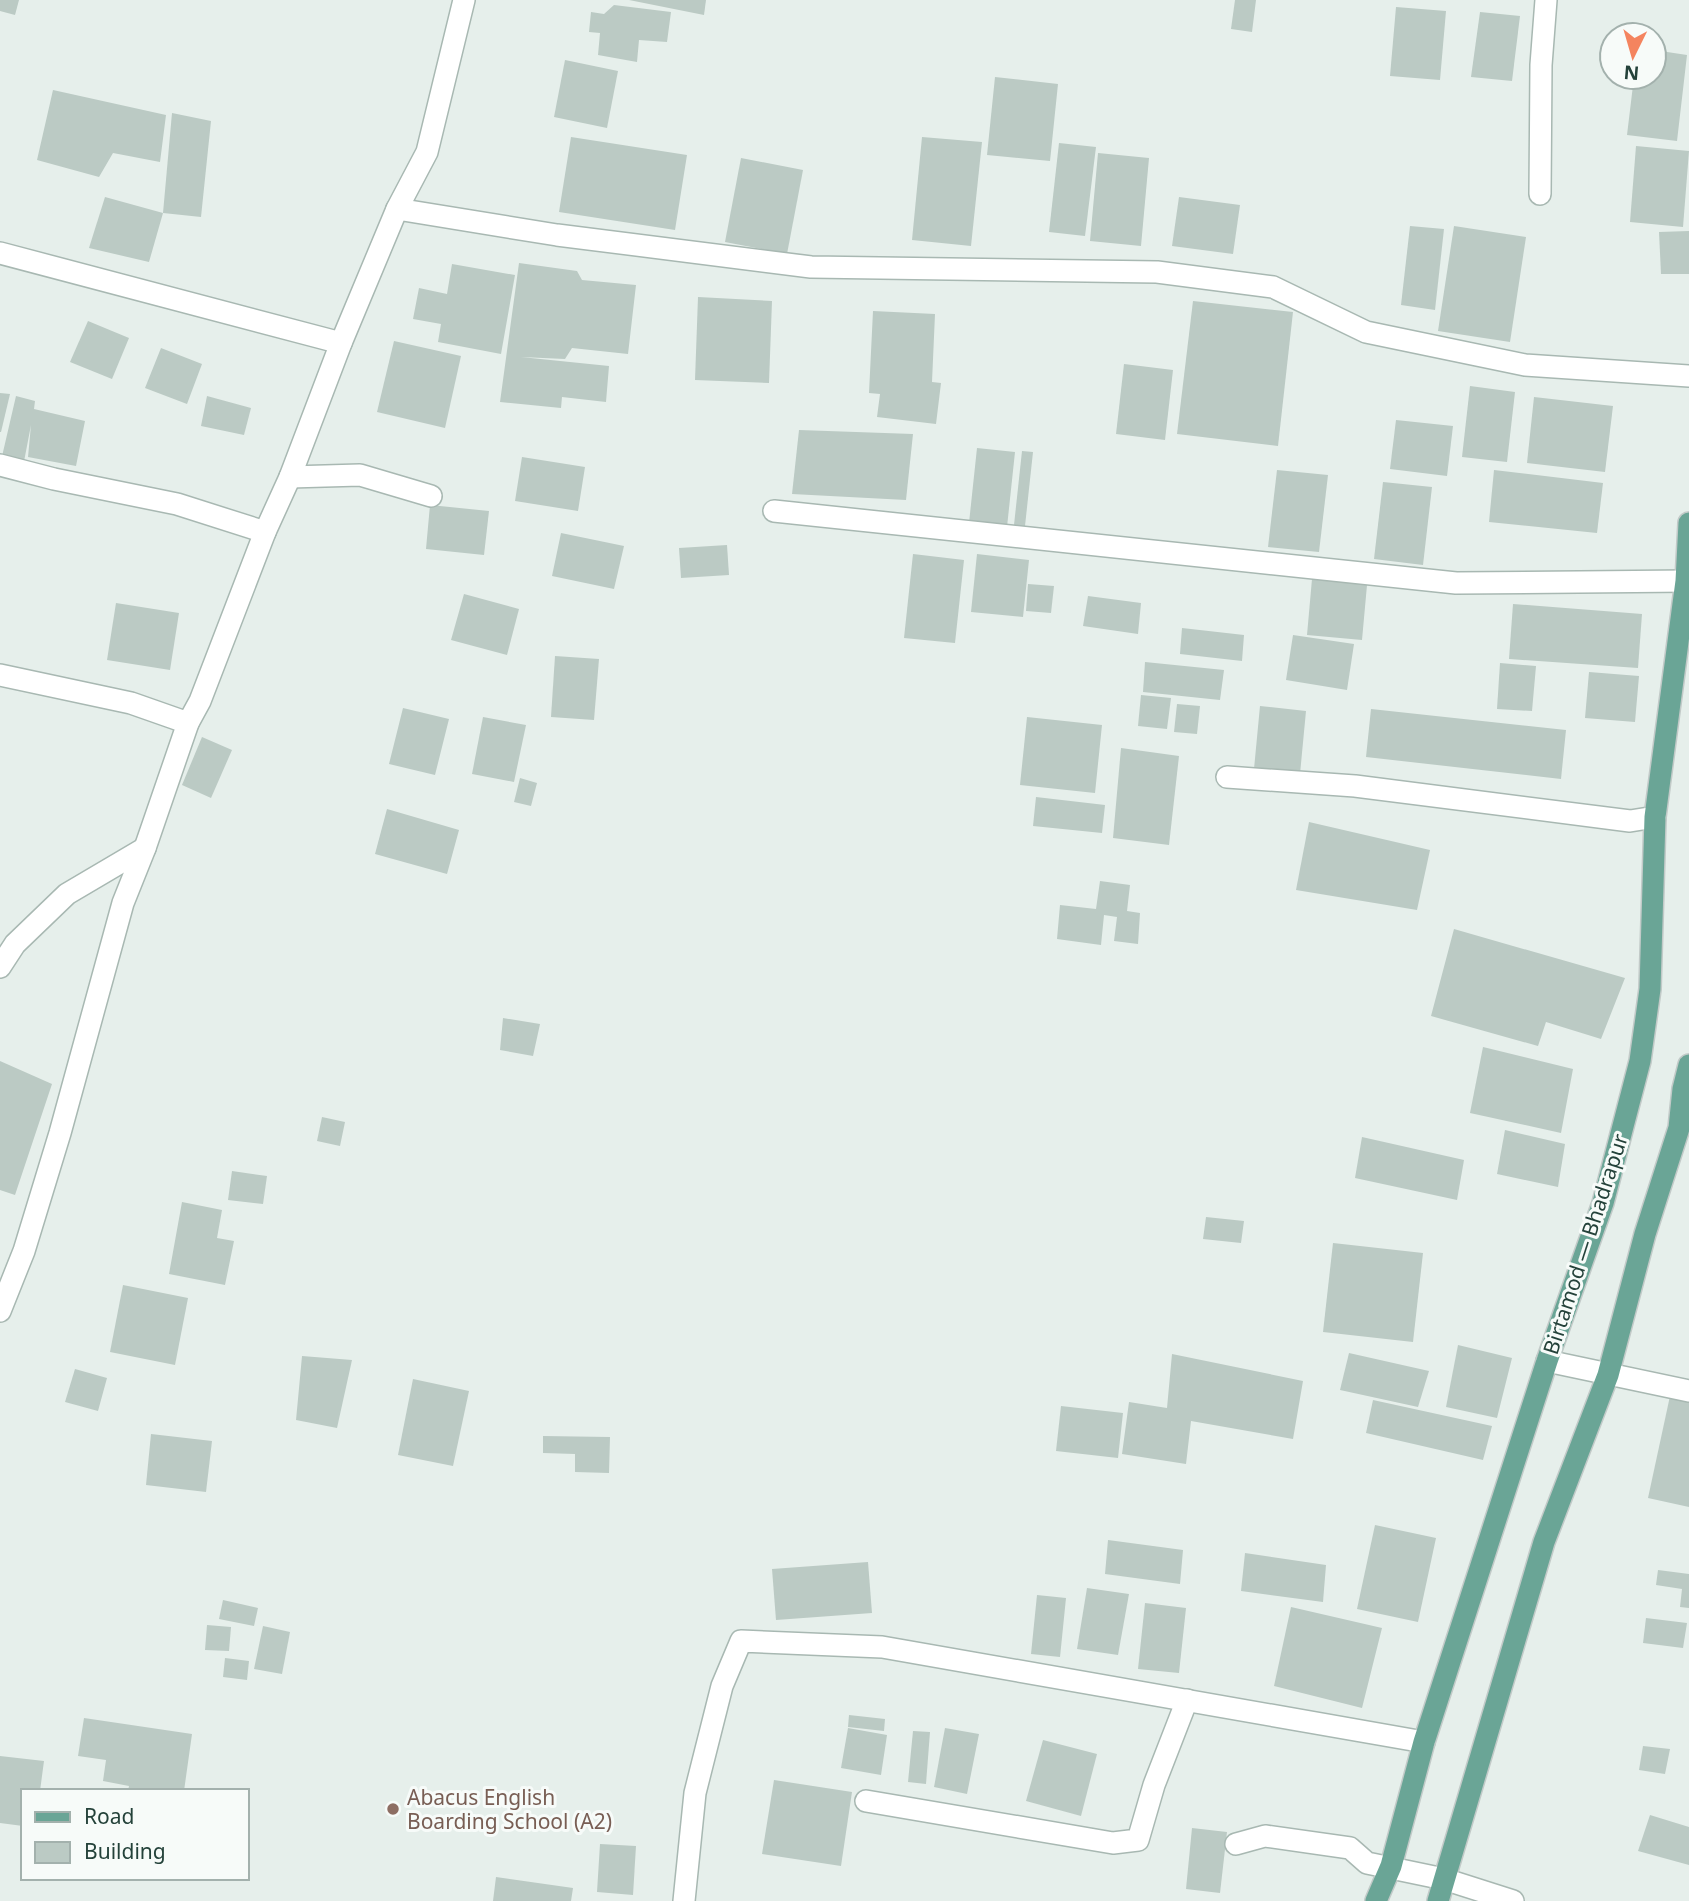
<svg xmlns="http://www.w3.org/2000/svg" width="1689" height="1901" font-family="'Noto Sans',sans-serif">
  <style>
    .building { fill: #bbcac4 }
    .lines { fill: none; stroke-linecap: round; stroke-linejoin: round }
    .minor-casing { stroke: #a8b8b2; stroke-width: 24 }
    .major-casing { stroke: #c2cac8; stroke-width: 24 }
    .minor { stroke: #fff; stroke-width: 21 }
    .major { stroke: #6aa596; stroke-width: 21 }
    .education-dot { fill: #8d6e63; stroke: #f7fbf9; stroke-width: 2.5 }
    .labels { text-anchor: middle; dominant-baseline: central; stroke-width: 6; stroke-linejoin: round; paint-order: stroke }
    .street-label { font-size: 21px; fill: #24423a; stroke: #f7fbf9 }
    .education-label { font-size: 21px; fill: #785e54; stroke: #f7fbf9; text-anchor: start }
  </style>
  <rect width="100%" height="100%" fill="#e6efeb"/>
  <g class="building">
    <path d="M0,0H19L15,15L0,11Z"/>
    <path d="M629,0H706L704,15Z"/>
    <path d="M1235,0H1256L1252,32L1231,29Z"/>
    <path d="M614,5L671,12L667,42L639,40L637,62L598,55L600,33L589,32L591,12L604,14Z"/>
    <path d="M1396,7L1446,11L1440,80L1390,76Z"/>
    <path d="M1480,12L1520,16L1512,81L1471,77Z"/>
    <path d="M1654,50L1687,55L1677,141L1627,135L1634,77H1654Z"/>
    <path d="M565,60L618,71L607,128L554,117Z"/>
    <path d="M995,77L1058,84L1050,161L987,155Z"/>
    <path d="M53,90L166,115L160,162L113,153L99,177L37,160Z"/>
    <path d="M172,113L211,121L201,217L163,213Z"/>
    <path d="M571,137L687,155L675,230L559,212Z"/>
    <path d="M922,137L982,142L971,246L912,240Z"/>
    <path d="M1059,143L1096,147L1085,236L1049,232Z"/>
    <path d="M1636,146L1689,151L1683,227L1630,222Z"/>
    <path d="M1098,153L1149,158L1141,246L1090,241Z"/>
    <path d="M741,158L803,170L787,254L725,242Z"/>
    <path d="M105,197L163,213L149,262L89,248Z"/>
    <path d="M1179,197L1240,205L1233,254L1172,246Z"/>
    <path d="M1410,226L1444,229L1435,310L1401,305Z"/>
    <path d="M1454,226L1526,237L1510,342L1438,331Z"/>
    <path d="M1689,231V274H1661L1659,232Z"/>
    <path d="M519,263L577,271L582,280L636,285L628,354L572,348L565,359L521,357L609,366L606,402L562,397L561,408L500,402Z"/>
    <path d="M452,264L515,275L501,354L438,342L441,324L413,319L419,288L447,294Z"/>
    <path d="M698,297L772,301L769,383L695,380Z"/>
    <path d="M1193,301L1293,312L1278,446L1177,434Z"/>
    <path d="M873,311L935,314L932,382L941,383L936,424L877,417L880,394L869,393Z"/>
    <path d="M88,321L129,338L112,379L70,362Z"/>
    <path d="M394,341L461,356L445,428L377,412Z"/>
    <path d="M161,348L202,364L187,404L145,388Z"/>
    <path d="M1124,364L1173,370L1165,440L1116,434Z"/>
    <path d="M1470,386L1515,392L1507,462L1462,457Z"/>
    <path d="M0,393L10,394L1,432H0Z"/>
    <path d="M16,396L35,401L34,409L85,421L76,466L28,457L31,425L22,472L0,465Z"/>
    <path d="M207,396L251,408L244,435L201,426Z"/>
    <path d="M1534,397L1613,406L1605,472L1527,463Z"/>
    <path d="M1396,420L1453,426L1447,476L1390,469Z"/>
    <path d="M799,430L913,434L906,500L792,494Z"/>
    <path d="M977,448L1015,452L1007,527L969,523Z"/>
    <path d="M1022,451L1033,452L1025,526L1014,525Z"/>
    <path d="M522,457L585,467L578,511L515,501Z"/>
    <path d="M1277,470L1328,475L1319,552L1268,547Z"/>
    <path d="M1494,470L1603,483L1597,533L1489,522Z"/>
    <path d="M1383,482L1432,487L1423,565L1374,559Z"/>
    <path d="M430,505L489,511L484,555L426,549Z"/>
    <path d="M561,533L624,546L614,589L552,576Z"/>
    <path d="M727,545L729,575L681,578L679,548Z"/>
    <path d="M913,554L964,560L955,643L904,638Z"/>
    <path d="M977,554L1029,560L1023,617L971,612Z"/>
    <path d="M1312,579L1367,585L1362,640L1307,635Z"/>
    <path d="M1028,584L1054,586L1051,613L1026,611Z"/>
    <path d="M464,594L519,609L507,655L451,640Z"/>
    <path d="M1088,596L1141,603L1138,634L1083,626Z"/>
    <path d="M116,603L179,613L170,670L107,660Z"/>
    <path d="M1513,604L1642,614L1638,668L1509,659Z"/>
    <path d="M1182,628L1244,635L1242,661L1180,654Z"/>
    <path d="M1293,635L1354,644L1347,690L1286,680Z"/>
    <path d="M555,656L599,659L594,720L551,717Z"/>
    <path d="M1145,662L1224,670L1220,700L1143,692Z"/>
    <path d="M1500,663L1536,666L1532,711L1497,709Z"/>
    <path d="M1589,672L1639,676L1635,722L1585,718Z"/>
    <path d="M1141,695L1171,698L1167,729L1138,726Z"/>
    <path d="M1177,704L1200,706L1197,734L1174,732Z"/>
    <path d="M1260,706L1306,711L1300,774L1254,769Z"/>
    <path d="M403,708L449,719L435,775L389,764Z"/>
    <path d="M1371,709L1566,730L1561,779L1366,757Z"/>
    <path d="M483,717L526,725L514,782L472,774Z"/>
    <path d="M1027,717L1102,725L1095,793L1020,785Z"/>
    <path d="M202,737L232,750L211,798L182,785Z"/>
    <path d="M1121,748L1179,756L1169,845L1113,838Z"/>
    <path d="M520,778L537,783L531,806L514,802Z"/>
    <path d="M1036,797L1105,805L1102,833L1033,826Z"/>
    <path d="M387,809L459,830L447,874L375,854Z"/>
    <path d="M1309,822L1430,850L1417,910L1296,890Z"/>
    <path d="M1100,881L1130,885L1127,911L1140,913L1138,944L1114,941L1117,917L1104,915L1101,945L1057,939L1060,905L1096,909Z"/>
    <path d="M1454,929L1625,978L1601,1039L1546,1022L1538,1046L1431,1016Z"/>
    <path d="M503,1018L540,1024L533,1056L500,1050Z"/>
    <path d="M1483,1047L1573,1069L1561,1133L1470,1113Z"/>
    <path d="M0,1061L52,1084L15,1195L0,1190Z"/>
    <path d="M322,1117L345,1122L340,1146L317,1141Z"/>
    <path d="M1505,1130L1565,1144L1558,1187L1497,1174Z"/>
    <path d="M1362,1137L1464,1160L1457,1200L1355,1178Z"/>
    <path d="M232,1171L267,1176L263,1204L228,1200Z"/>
    <path d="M182,1202L222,1210L217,1238L234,1241L225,1285L169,1274Z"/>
    <path d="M1206,1217L1244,1221L1241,1243L1203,1239Z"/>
    <path d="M1333,1243L1423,1253L1413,1342L1323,1332Z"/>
    <path d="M123,1285L188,1298L175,1365L110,1352Z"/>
    <path d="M1458,1345L1512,1358L1497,1418L1446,1407Z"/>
    <path d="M1349,1353L1429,1371L1418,1407L1340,1390Z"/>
    <path d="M1172,1354L1303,1381L1293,1439L1191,1421L1186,1464L1122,1454L1129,1402L1167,1408Z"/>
    <path d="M302,1356L352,1360L337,1428L296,1420Z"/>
    <path d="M75,1369L107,1378L98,1411L65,1402Z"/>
    <path d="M413,1379L469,1391L453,1466L398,1455Z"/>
    <path d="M1670,1396L1689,1400V1507L1648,1498Z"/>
    <path d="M1373,1400L1492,1426L1483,1460L1366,1433Z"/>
    <path d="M1061,1406L1123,1413L1118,1458L1056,1451Z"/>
    <path d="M151,1434L212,1441L206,1492L146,1485Z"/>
    <path d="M543,1436L610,1437L609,1473L575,1472V1454L543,1453Z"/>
    <path d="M1375,1525L1436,1538L1418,1622L1357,1609Z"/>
    <path d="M1108,1540L1183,1550L1180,1584L1105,1574Z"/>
    <path d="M1245,1553L1326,1565L1323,1602L1241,1591Z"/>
    <path d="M868,1562L872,1613L776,1620L772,1569Z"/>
    <path d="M1658,1570L1689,1574V1608L1680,1607L1682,1589L1656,1585Z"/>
    <path d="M1087,1588L1129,1594L1118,1655L1077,1649Z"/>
    <path d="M1037,1595L1066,1598L1060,1657L1031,1654Z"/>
    <path d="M223,1600L258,1608L254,1626L219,1619Z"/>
    <path d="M1145,1603L1186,1608L1179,1673L1138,1669Z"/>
    <path d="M1291,1607L1382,1628L1362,1708L1274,1686Z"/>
    <path d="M1646,1618L1687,1623L1683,1648L1643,1643Z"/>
    <path d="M207,1625L231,1627L229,1651L205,1650Z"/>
    <path d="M263,1626L290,1632L282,1674L254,1669Z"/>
    <path d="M225,1658L249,1661L247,1680L223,1677Z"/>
    <path d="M849,1715L885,1719L884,1731L848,1727Z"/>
    <path d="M84,1718L192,1734L184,1791H128L129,1786L103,1781L106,1760L78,1756Z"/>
    <path d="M848,1728L887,1735L881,1775L841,1768Z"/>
    <path d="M945,1728L979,1734L967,1794L934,1787Z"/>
    <path d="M913,1731L930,1732L926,1784L908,1782Z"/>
    <path d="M1043,1740L1097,1754L1081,1816L1026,1801Z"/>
    <path d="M1643,1746L1670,1749L1665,1774L1639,1770Z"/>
    <path d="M0,1756L44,1761L40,1791H23V1826L0,1823Z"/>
    <path d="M774,1780L852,1792L841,1866L762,1854Z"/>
    <path d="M1650,1815L1689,1827V1865L1638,1851Z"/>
    <path d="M1192,1828L1227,1832L1220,1893L1186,1889Z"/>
    <path d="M600,1844L636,1846L633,1895L597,1892Z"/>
    <path d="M496,1877L573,1888L571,1901H493Z"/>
  </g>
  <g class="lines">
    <defs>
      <g id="minor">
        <path d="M1540,194L1541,65L1546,0"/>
        <path d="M397,209L557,235L811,267L1157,272L1273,287L1366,332L1525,365L1689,376"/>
        <path d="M0,253L341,343"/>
        <path d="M0,465L54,479L177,504L265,532"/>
        <path d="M290,477L360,475L431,496"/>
        <path d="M774,511L1456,583L1689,581"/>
        <path d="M0,675L131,703L188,723"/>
        <path d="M1227,777L1355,786L1630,821L1655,817"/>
        <path d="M0,967L15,944L67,894L145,848"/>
        <path d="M0,1311L24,1251L60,1133L123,903L145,848L188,723L200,701L265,532L290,477L341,343L397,209L427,152L464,0"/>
        <path d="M1547,1361L1689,1391"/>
        <path d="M866,1801L1113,1843L1138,1840L1154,1785L1187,1700"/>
        <path d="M1236,1844L1265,1836L1350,1848L1367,1863L1444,1879L1513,1901"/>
        <path d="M684,1901L695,1793L722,1686L741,1641L882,1647L1424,1742"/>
      </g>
      <g id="major">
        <path d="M1376,1901L1391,1866L1424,1742L1547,1361L1603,1203L1640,1061L1650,989L1655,817L1686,581L1689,523"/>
        <path d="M1438,1901L1544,1542L1608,1375L1645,1234L1679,1128L1683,1089L1689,1065"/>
      </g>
    </defs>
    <use href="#minor" class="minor-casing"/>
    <use href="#major" class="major-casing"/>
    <use href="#minor" class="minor"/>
    <use href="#major" class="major"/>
  </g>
  <circle class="education-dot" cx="393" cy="1809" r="7"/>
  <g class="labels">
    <g class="street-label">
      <text transform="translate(1585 1244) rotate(-72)">Birtamod — Bhadrapur</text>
    </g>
    <g class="education-label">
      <text x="407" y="1797">Abacus English<tspan x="407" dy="24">Boarding School (A2)</tspan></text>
    </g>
  </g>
  <rect x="21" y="1789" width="228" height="91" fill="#f7fbf9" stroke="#a3b1ad" stroke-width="2"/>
  <rect x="35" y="1812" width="35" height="10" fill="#6aa596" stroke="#a3b1ad" stroke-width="2"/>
  <text x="84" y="1824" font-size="21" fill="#24423a">Road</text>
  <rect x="35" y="1842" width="35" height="21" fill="#bbcac4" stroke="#a3b1ad" stroke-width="2"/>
  <text x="84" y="1859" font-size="21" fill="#24423a">Building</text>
  <g transform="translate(1633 56) rotate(185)"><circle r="33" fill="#f7fbf9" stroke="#a3b1ad" stroke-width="2"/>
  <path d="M0-5L12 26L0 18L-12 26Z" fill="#f4845f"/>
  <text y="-10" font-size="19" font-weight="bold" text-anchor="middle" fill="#24423a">N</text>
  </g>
</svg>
